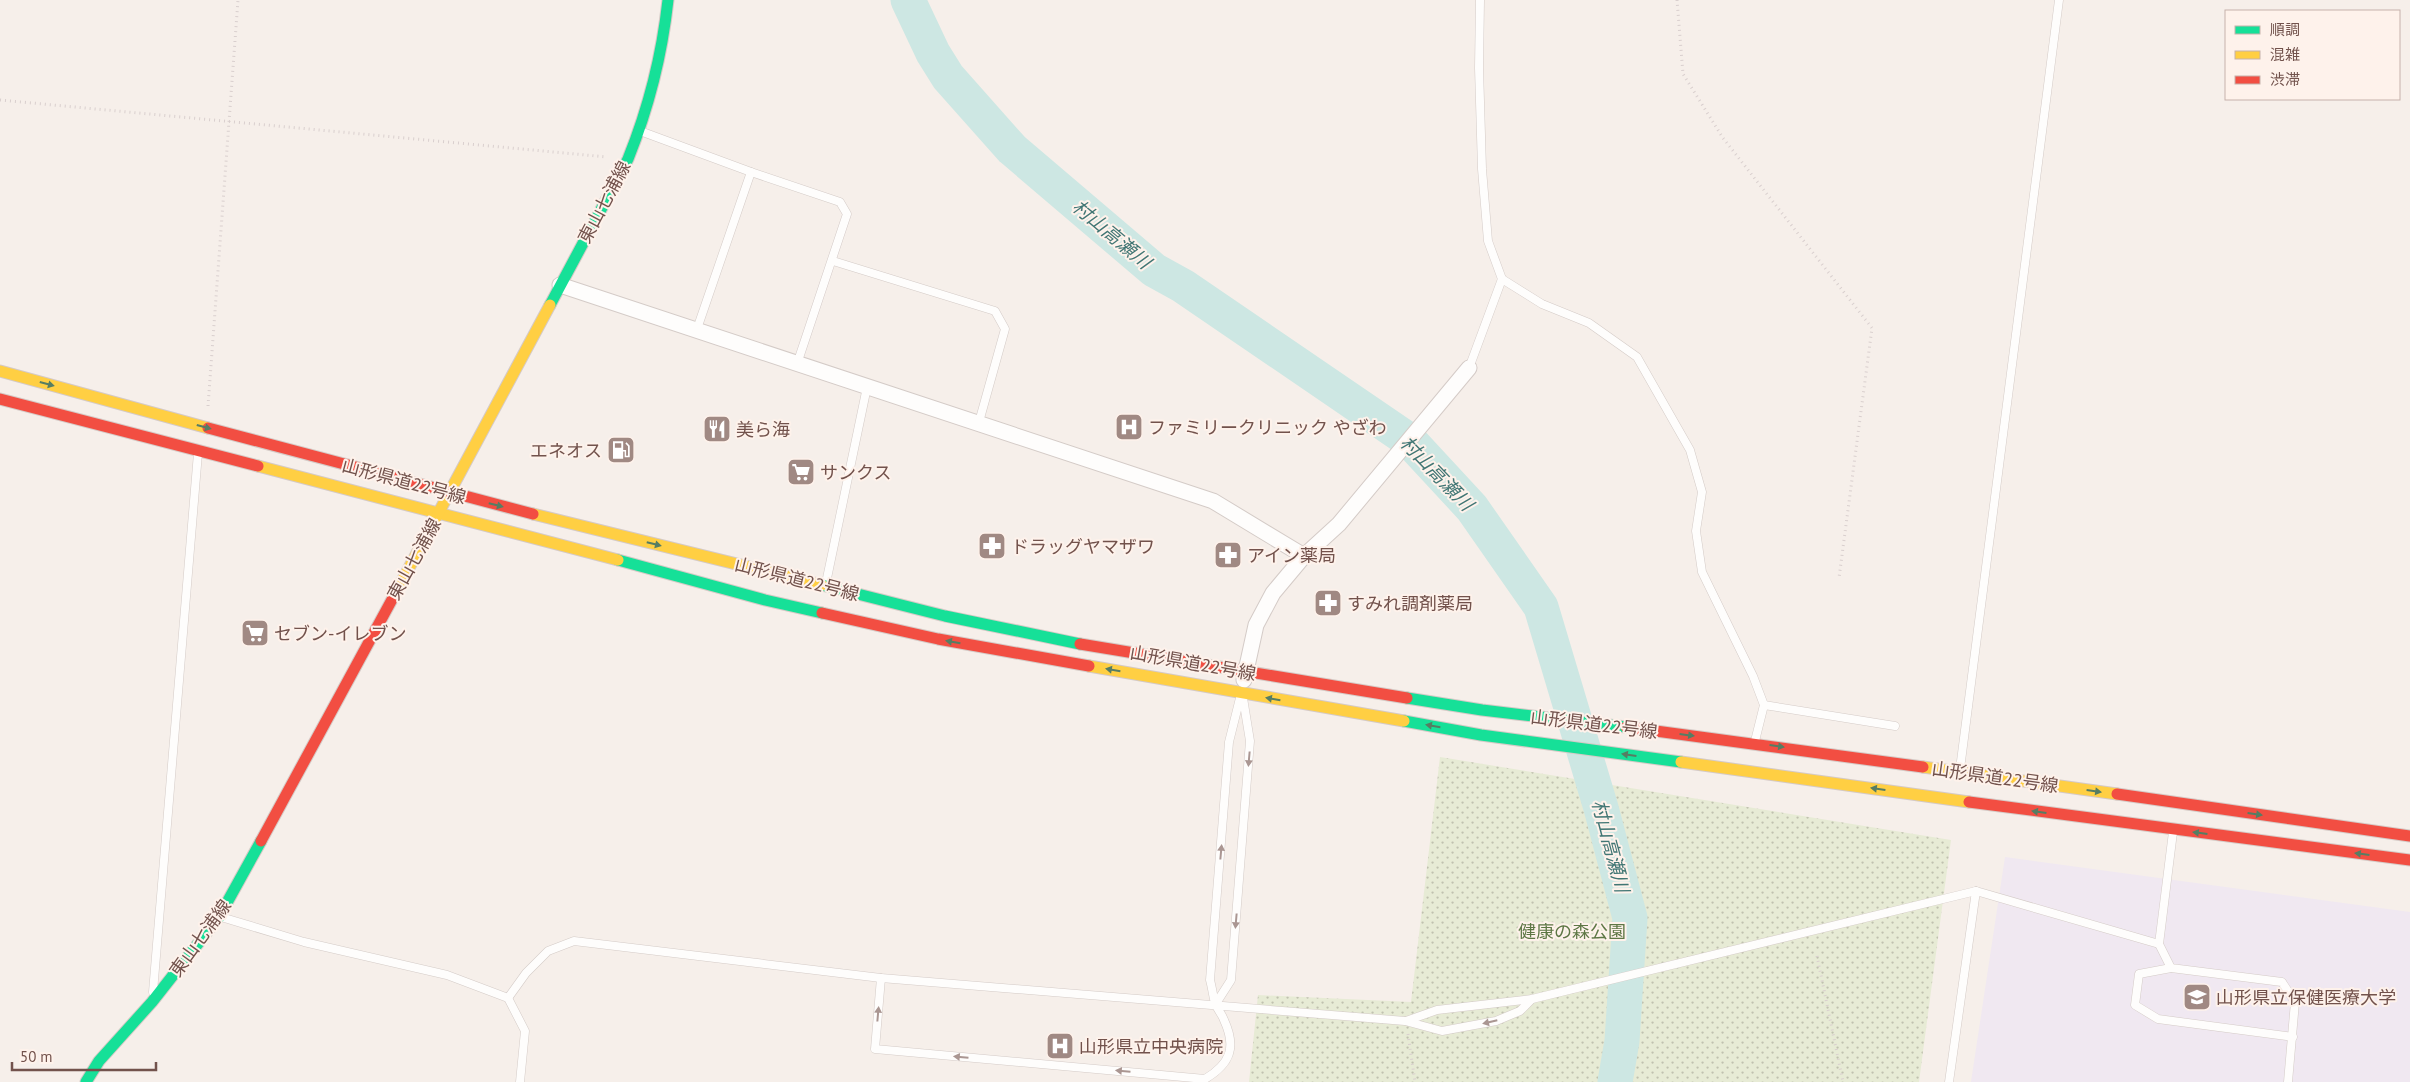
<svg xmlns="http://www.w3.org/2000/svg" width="2410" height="1082" font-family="'PT Sans','Noto Sans JP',sans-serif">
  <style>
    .education { fill: #f0e8f1 }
    .park { fill: url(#park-dots) }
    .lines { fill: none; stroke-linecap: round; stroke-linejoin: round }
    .river { stroke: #cde7e3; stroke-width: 35 }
    .lane-casing { stroke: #d4cbc7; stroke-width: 9 }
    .street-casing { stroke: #d4cbc7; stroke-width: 17 }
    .fast-casing { stroke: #d5cac6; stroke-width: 13 }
    .slow-casing { stroke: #d5cac6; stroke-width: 13 }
    .jam-casing { stroke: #d5cac6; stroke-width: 13 }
    .path { stroke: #d9cfce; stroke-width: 3; stroke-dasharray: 1 4; stroke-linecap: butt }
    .lane { stroke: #fefdfc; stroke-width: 8 }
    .street { stroke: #fefdfc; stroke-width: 15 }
    .fast { stroke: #16e098; stroke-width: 11 }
    .slow { stroke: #ffcf43; stroke-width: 11 }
    .jam { stroke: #f24e42; stroke-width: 11 }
    .oneway { fill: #567d63 }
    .oneway2 { fill: #aa9692 }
    .labels { text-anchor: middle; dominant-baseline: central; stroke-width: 4; stroke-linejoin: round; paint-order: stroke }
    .street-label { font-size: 18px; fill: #72524c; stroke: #fef2eb }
    .poi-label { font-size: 18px; fill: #72524c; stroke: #fef2eb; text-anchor: start }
    .park-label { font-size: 18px; fill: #5e7745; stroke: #fef2eb }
    .water-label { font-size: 19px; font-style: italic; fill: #417674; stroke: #fef2eb }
  </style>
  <defs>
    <pattern id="park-dots" width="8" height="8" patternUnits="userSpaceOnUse" patternTransform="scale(1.25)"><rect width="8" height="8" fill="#e7ebd5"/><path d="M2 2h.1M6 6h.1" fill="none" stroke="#c0c1af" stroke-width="1.8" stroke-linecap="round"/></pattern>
  </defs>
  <rect width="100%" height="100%" fill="#f6efea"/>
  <path class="education" d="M2005,857L2410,912V1082H1971Z"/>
  <path class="park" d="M1440,757L1951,840L1919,1082H1249L1258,995L1411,1002Z"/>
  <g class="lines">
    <path class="river" d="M908,0L933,53L948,77L1012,149L1154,270L1183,286L1410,441L1472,508L1541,607L1601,808L1630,918L1622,1041L1615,1082"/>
    <defs>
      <g id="lane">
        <path d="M640,131L751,172L697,329"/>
        <path d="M751,172L840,202L847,214L797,364"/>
        <path d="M833,261L995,311L1005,329L979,422"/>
        <path d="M1502,279L1542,304L1589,323L1637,357L1690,450L1702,492L1696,531L1702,572L1753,676L1764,705L1755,741"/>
        <path d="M1469,368L1502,279L1488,241L1482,169L1479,68L1480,0"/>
        <path d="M826,583L867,387"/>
        <path d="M1764,705L1895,726"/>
        <path d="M1960,769L2059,0"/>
        <path d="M221,917L304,942L447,975L508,998L525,1031L520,1082"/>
        <path d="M2159,944L2171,968L2282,982L2295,1002L2288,1082"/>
        <path d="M2171,968L2139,974L2135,1005L2158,1019L2293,1037"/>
        <path d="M881,978L875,1049L1205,1079C1230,1064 1237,1048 1224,1020C1222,1014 1217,1009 1215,1003C1213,996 1212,987 1210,980L1229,742L1241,694"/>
        <path d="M153,992L198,453"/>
        <path d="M508,998L526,973L548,951L574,941L881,978L1405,1021L1442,1031L1496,1021L1520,1011L1532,999"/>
        <path d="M1215,1005L1231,980L1250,741L1243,698"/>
        <path d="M1406,1021L1437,1010L1532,999L1976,891"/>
        <path d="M1949,1082L1976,891L2159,944L2173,832"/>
      </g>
      <g id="street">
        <path d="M560,285L1213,501L1304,556"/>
        <path d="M1244,680L1256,625L1273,593L1304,556L1339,524L1469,368"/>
      </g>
      <g id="fast">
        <path d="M550,305L628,159C649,107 662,55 668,0"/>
        <path d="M618,560L765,600L822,613"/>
        <path d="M822,585L945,616L1080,644"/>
        <path d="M1407,698L1482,710L1626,727"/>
        <path d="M1404,721L1481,735L1681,762"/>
        <path d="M86,1082L99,1061L152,1002L219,917L261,841"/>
      </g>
      <g id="slow">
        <path d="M0,371L208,428"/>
        <path d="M258,466L618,560"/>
        <path d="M533,514L822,585"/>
        <path d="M395,594L550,305"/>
        <path d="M1089,666L1404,721"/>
        <path d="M1681,762L1969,802"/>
        <path d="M1923,767L2117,794"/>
      </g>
      <g id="jam">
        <path d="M0,399L258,466"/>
        <path d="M208,428L533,514"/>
        <path d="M822,613L938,639L1089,666"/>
        <path d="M1080,644L1407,698"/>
        <path d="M1626,727L1923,767"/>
        <path d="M2117,794L2410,836"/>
        <path d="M1969,802L2410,860"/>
        <path d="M261,841L395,594"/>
      </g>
    </defs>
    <use href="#lane" class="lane-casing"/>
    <use href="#street" class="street-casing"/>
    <use href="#fast" class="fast-casing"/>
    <use href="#slow" class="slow-casing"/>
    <use href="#jam" class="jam-casing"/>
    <g class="path">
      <path d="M1677,0L1683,74L1723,138L1872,328L1839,578"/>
      <path d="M0,100L607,157"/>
      <path d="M208,406L238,0"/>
      <path d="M1817,956L1843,1082"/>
      <path d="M1408,1034L1415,1082"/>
    </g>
    <use href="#lane" class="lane"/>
    <use href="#street" class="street"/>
    <use href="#fast" class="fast"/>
    <use href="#slow" class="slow"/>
    <use href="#jam" class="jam"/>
  </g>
  <defs><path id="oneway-solid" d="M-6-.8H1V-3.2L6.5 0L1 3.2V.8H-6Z" transform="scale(1.25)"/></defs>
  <g class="oneway">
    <use href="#oneway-solid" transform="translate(47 384) rotate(15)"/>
    <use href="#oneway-solid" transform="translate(204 427) rotate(15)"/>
    <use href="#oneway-solid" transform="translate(496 505) rotate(14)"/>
    <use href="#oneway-solid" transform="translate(654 544) rotate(14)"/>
    <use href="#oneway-solid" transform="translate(953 642) rotate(-170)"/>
    <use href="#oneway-solid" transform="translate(1113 670) rotate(-170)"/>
    <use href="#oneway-solid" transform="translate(1273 699) rotate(-170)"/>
    <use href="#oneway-solid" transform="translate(1433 726) rotate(-170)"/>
    <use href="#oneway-solid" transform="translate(1687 735) rotate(7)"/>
    <use href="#oneway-solid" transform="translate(1777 746) rotate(8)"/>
    <use href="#oneway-solid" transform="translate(1629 755) rotate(-172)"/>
    <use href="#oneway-solid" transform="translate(1878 789) rotate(-172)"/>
    <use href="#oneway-solid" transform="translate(2094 791) rotate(8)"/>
    <use href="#oneway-solid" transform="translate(2039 812) rotate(-172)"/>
    <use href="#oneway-solid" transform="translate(2255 814) rotate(8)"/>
    <use href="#oneway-solid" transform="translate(2200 833) rotate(-173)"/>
    <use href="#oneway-solid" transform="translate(2362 854) rotate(-173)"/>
  </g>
  <g class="oneway2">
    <use href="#oneway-solid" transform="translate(1249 759) rotate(95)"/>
    <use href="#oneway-solid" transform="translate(1221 852) rotate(-85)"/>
    <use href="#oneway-solid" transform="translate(1236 921) rotate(95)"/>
    <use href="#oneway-solid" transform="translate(878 1014) rotate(-85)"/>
    <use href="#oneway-solid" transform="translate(1490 1022) rotate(167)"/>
    <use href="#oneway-solid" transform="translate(961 1057) rotate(-175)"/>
    <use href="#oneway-solid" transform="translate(1123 1071) rotate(-175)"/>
  </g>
  <defs>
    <symbol id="hospital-square" viewBox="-11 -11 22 22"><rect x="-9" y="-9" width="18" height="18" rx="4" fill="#a08983" stroke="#fef2eb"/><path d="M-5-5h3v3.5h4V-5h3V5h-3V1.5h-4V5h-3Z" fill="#fff"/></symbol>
    <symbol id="restaurant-square" viewBox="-11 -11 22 22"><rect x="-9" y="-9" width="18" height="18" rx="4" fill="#a08983" stroke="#fef2eb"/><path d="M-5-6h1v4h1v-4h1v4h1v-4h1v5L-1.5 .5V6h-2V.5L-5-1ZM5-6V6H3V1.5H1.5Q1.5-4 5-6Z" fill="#fff"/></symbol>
    <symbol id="fuel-square" viewBox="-11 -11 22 22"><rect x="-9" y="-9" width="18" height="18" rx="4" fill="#a08983" stroke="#fef2eb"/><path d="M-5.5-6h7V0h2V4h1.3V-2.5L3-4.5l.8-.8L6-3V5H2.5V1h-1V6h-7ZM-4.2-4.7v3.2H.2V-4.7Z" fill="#fff"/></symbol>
    <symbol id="supermarket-square" viewBox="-11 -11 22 22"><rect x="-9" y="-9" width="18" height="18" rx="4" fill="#a08983" stroke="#fef2eb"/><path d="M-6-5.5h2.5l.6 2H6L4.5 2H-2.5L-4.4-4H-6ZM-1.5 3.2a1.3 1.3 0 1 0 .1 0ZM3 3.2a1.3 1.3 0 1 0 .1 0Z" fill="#fff"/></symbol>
    <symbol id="pharmacy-square" viewBox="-11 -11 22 22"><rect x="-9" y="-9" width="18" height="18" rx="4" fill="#a08983" stroke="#fef2eb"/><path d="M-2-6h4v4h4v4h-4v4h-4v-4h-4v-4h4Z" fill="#fff"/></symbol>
    <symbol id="school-square" viewBox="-11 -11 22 22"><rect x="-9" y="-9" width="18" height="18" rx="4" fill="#a08983" stroke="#fef2eb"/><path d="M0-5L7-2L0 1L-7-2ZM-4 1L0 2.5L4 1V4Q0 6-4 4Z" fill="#fff"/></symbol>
  </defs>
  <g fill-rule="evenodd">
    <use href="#hospital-square" x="1113" y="411" width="32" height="32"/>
    <use href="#restaurant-square" x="701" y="413" width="32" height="32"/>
    <use href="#fuel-square" x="605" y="434" width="32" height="32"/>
    <use href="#supermarket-square" x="785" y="456" width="32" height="32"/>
    <use href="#pharmacy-square" x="976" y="530" width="32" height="32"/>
    <use href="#pharmacy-square" x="1212" y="539" width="32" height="32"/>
    <use href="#pharmacy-square" x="1312" y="587" width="32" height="32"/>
    <use href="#supermarket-square" x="239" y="617" width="32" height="32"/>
    <use href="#school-square" x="2181" y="981" width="32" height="32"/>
    <use href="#hospital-square" x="1044" y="1030" width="32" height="32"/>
  </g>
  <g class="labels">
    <g class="street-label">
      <text transform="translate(604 202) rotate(-62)">東山七浦線</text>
      <text transform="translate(404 481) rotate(15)">山形県道22号線</text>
      <text transform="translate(414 559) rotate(-61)">東山七浦線</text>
      <text transform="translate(797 579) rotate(14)">山形県道22号線</text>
      <text transform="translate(1193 663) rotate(10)">山形県道22号線</text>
      <text transform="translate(1594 724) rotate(7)">山形県道22号線</text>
      <text transform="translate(1995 777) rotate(8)">山形県道22号線</text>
      <text transform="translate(200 938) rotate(-54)">東山七浦線</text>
    </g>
    <g class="poi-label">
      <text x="1148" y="427">ファミリークリニック やざわ</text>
      <text x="736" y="429">美ら海</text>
      <text x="602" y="450" text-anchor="end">エネオス</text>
      <text x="820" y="472">サンクス</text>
      <text x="1011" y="546">ドラッグヤマザワ</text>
      <text x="1247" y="555">アイン薬局</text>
      <text x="1347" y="603">すみれ調剤薬局</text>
      <text x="274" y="633">セブン-イレブン</text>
      <text x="2216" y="997">山形県立保健医療大学</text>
      <text x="1079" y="1046">山形県立中央病院</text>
    </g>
    <g class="park-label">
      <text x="1572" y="931">健康の森公園</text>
    </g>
    <g class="water-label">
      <text transform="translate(1112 234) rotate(40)">村山高瀬川</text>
      <text transform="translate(1437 473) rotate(46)">村山高瀬川</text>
      <text transform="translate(1611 846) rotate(75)">村山高瀬川</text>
    </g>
  </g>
  <rect x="2225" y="10" width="175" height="90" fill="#fef2eb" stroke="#c6b2ab"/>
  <rect x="2235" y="26" width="25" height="8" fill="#16e098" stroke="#c6b2ab"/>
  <text x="2270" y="35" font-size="15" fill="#72524c">順調</text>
  <rect x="2235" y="51" width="25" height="8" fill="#ffcf43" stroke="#c6b2ab"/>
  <text x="2270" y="60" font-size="15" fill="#72524c">混雑</text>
  <rect x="2235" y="76" width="25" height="8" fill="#f24e42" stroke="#c6b2ab"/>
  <text x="2270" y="85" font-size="15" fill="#72524c">渋滞</text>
  <path d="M12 1062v8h144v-8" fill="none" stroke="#72524c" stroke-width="2.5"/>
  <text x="20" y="1062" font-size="15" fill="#72524c" stroke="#fef2eb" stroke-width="4" paint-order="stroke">50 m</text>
</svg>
